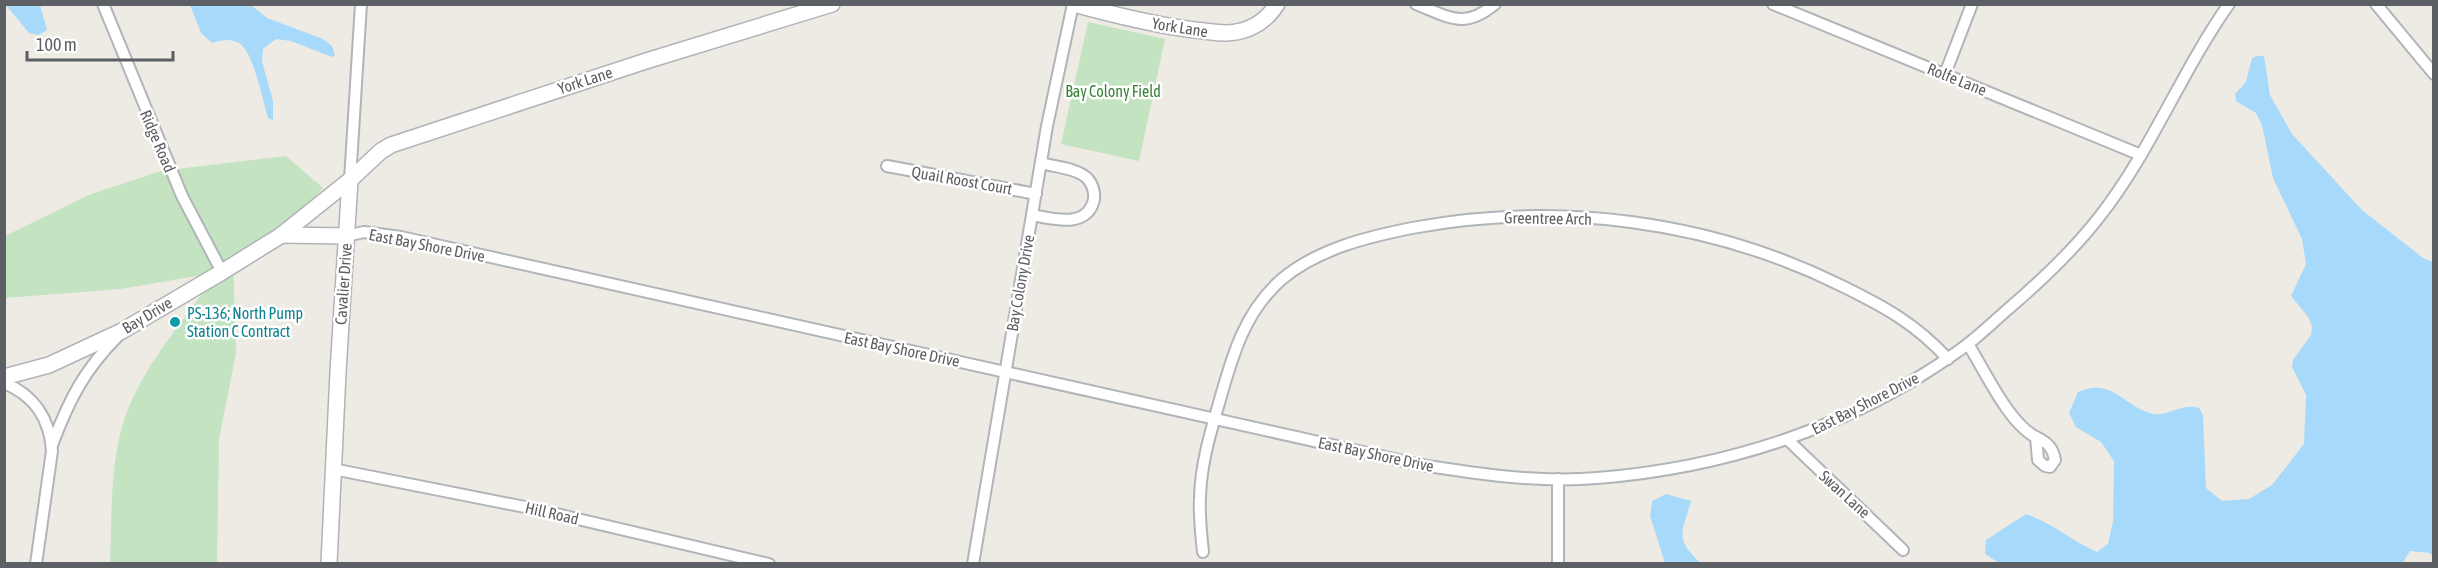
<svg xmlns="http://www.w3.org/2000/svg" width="2438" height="568" font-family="'Asap Condensed',sans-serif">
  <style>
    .green { fill: #c3e3c1 }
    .water { fill: #a7dafa }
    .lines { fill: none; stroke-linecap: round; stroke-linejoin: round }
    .street-casing { stroke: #b1b4b8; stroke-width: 14 }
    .secondary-casing { stroke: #b0b3b8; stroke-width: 18 }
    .street { stroke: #fff; stroke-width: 10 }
    .secondary { stroke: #fff; stroke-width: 15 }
    .culture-dot { fill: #0f9aa8; stroke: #fff; stroke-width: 2 }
    .labels { text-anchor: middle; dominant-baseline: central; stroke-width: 5; stroke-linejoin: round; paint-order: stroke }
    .street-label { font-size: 16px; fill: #5c5f63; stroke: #fff }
    .park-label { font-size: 16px; fill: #3b833b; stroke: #fff }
    .culture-label { font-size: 16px; fill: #0d838f; stroke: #fff; text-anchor: start }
  </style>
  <rect width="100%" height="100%" fill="#edebe4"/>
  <g class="green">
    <path d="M1088,22L1165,39L1139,161L1061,144Z"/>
    <path d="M286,156L323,188L302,211L284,227L233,258L236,353L219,439L217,563H110C112,519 110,470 122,427C137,375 174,333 205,290L203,275L120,289L5,298V236L91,194L161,171Z"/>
  </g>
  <g class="water">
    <path d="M5,4L40,5L47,30L39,35L29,33Z"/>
    <path d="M190,5H251L267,18L323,39L332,46L335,55L332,57L291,41L276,39L263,49L262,61L273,101V120L268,118C263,102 253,50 239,43C230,38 221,40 212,43L201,33Z"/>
    <path d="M2257,56H2264L2270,95L2292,134L2362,210L2423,258L2433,262V557L2430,553L2410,551L2402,564L1999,563L1985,554L1986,540L2026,514C2051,522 2072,541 2097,552L2108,544L2113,521L2114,461L2101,442L2076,427L2069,413L2078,392C2111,378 2121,403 2149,413C2166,419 2180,402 2199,408L2203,415L2206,488L2222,501L2249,499L2272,485L2304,444L2306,395L2292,367L2293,360L2311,335L2312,327L2309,318L2291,296L2306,264L2302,239L2273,178L2262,125L2256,113L2236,101L2235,94L2246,82L2252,58Z"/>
    <path d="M1666,494L1691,501C1682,534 1674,537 1700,563H1665L1650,516L1652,501Z"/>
  </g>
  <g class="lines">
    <defs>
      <g id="street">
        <path d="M103,4L182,196L222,272"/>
        <path d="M1416,4C1449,17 1464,30 1495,4"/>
        <path d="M1773,4L2141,155"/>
        <path d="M2376,4L2434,74"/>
        <path d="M1945,74L1972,4"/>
        <path d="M887,166L1036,194"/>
        <path d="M350,180L361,4"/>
        <path d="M1032,215C1053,219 1088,229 1094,199C1095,192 1092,183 1087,178C1076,168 1055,167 1041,163"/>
        <path d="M346,236L364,232L401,237L1421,465C1479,474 1538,483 1597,478C1726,468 1851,427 1957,352C1975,340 1991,324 2007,310C2041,281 2073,251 2100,216C2151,151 2181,72 2229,4"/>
        <path d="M1968,344C1985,371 2009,424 2036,437"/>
        <path d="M4,383C34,395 50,419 52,451L36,564"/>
        <path d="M2036,437C2047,442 2053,448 2055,460L2050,467L2045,466L2038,460Z"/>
        <path d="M1788,440L1903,550"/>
        <path d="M52,445C69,400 84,370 118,336"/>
        <path d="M333,469L535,509L769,564"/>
        <path d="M1558,479V564"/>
        <path d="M1203,552C1201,534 1199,515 1200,497C1201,464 1210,434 1219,403C1232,357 1244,312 1282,279C1318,249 1367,237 1412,228C1557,201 1708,220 1840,285C1883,306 1915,323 1948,359"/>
        <path d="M973,564L1047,126L1073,4"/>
      </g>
      <g id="secondary">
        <path d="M1074,4C1114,15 1154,25 1195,30C1209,31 1223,35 1236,32C1253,29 1268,19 1277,4"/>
        <path d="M281,235L346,236"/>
        <path d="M4,377L49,365L122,331L222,272L280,236L350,180L381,151L391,145L646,61L832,4"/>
        <path d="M329,564L338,372L350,180"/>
      </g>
    </defs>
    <use href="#street" class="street-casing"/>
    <use href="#secondary" class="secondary-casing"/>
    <use href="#street" class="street"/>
    <use href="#secondary" class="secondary"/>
  </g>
  <circle class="culture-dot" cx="175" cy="322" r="6"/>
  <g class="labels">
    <g class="street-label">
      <text transform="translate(1180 27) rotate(9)">York Lane</text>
      <text transform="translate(1957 79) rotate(22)">Rolfe Lane</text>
      <text transform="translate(585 80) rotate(-18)">York Lane</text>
      <text transform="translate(158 141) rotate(67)">Ridge Road</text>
      <text transform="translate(962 180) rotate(10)">Quail Roost Court</text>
      <text transform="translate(1548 218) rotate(1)">Greentree Arch</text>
      <text transform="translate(427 245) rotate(11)">East Bay Shore Drive</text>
      <text transform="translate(1020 283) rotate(-80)">Bay Colony Drive</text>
      <text transform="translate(343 284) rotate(-86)">Cavalier Drive</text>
      <text transform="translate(147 315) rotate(-31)">Bay Drive</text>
      <text transform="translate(902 349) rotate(12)">East Bay Shore Drive</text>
      <text transform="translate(1865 403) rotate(-27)">East Bay Shore Drive</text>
      <text transform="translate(1376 454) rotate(12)">East Bay Shore Drive</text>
      <text transform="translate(1845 494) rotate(42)">Swan Lane</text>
      <text transform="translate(552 513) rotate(13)">Hill Road</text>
    </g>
    <g class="park-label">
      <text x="1113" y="91">Bay Colony Field</text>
    </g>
    <g class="culture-label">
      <text x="187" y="313">PS-136; North Pump<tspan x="187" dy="18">Station C Contract</tspan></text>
    </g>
  </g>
  <rect width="2438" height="568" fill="none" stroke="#5c5f63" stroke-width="12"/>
  <path d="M27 51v9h146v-9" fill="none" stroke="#5c5f63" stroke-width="3"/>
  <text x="36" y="51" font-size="18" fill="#5c5f63" stroke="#ffffff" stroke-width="4.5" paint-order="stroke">100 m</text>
</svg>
